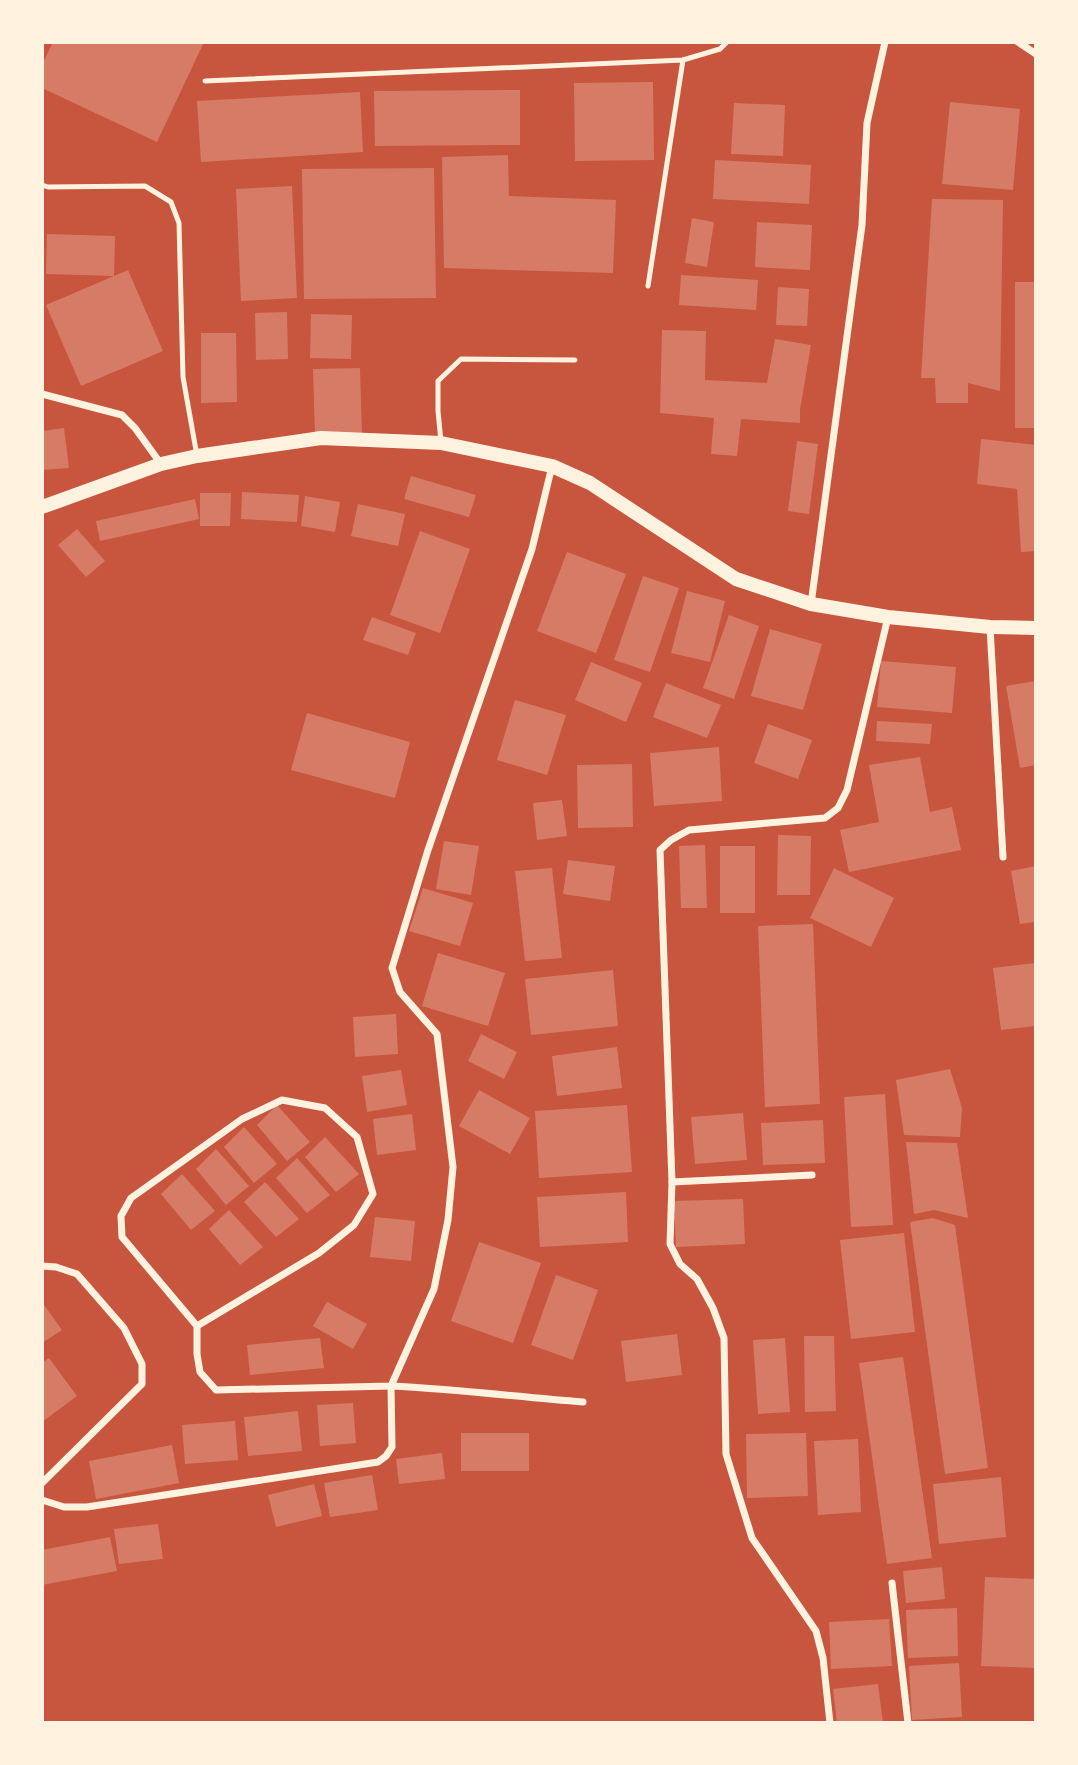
<svg xmlns="http://www.w3.org/2000/svg" width="1078" height="1765" font-family="'Sofia Sans Condensed',sans-serif">
  <style>
    .building { fill: #d67c66 }
    .lines { fill: none; stroke-linecap: round; stroke-linejoin: round }
    .service { stroke: #fff3e0; stroke-width: 5 }
    .minor { stroke: #fff3e0; stroke-width: 7 }
    .secondary { stroke: #fff3e0; stroke-width: 14 }
  </style>
  <rect width="100%" height="100%" fill="#c8553d"/>
  <g class="building">
    <path d="M53,42H204L157,142L42,88V65Z"/>
    <path d="M653,82L654,160L575,161L574,83Z"/>
    <path d="M520,90V145L375,146L374,91Z"/>
    <path d="M360,92L363,152L201,162L197,101Z"/>
    <path d="M950,102L1020,109L1013,190L942,184Z"/>
    <path d="M734,103L785,105L783,156L731,154Z"/>
    <path d="M508,155L509,196L616,200L613,273L444,268L442,157Z"/>
    <path d="M715,160L811,165L809,204L713,199Z"/>
    <path d="M434,168L436,298L304,299L302,169Z"/>
    <path d="M292,186L297,298L241,301L236,189Z"/>
    <path d="M932,199L1003,200L1000,391L968,383V403H936L935,378H921Z"/>
    <path d="M692,218L714,222L707,267L685,263Z"/>
    <path d="M757,222L812,225L810,270L755,267Z"/>
    <path d="M47,234L115,236L114,276L46,274Z"/>
    <path d="M128,270L163,351L81,386L46,305Z"/>
    <path d="M681,275L758,280L756,310L679,305Z"/>
    <rect x="1015" y="282" width="21" height="146"/>
    <path d="M778,287L809,289L807,326L776,325Z"/>
    <path d="M287,312L288,359L256,360L255,313Z"/>
    <path d="M311,314L352,315L351,359L310,358Z"/>
    <path d="M662,330L706,331L705,380L767,383L775,339L811,345L800,410V423L741,419L737,456L711,454L714,418L660,413Z"/>
    <path d="M201,333H236L237,402L201,403Z"/>
    <path d="M360,368L362,434L315,435L313,369Z"/>
    <path d="M64,428L69,468L42,470V431Z"/>
    <path d="M981,439L1036,445V551L1021,552L1017,489L977,484Z"/>
    <path d="M797,441L818,444L809,514L788,511Z"/>
    <path d="M411,476L476,495L469,517L404,499Z"/>
    <path d="M242,492L299,495L297,522L241,519Z"/>
    <path d="M200,493H231L230,526H200Z"/>
    <path d="M305,496L340,502L335,532L301,526Z"/>
    <path d="M195,499L199,519L100,541L96,521Z"/>
    <path d="M358,504L405,514L398,546L351,536Z"/>
    <path d="M77,529L105,561L86,577L58,545Z"/>
    <path d="M420,531L470,549L440,633L390,615Z"/>
    <path d="M567,552L626,574L596,653L537,631Z"/>
    <path d="M643,576L679,588L650,672L614,660Z"/>
    <path d="M687,591L725,601L710,662L671,653Z"/>
    <path d="M729,615L759,626L734,699L703,688Z"/>
    <path d="M372,617L416,633L408,655L363,640Z"/>
    <path d="M770,629L822,644L803,710L751,696Z"/>
    <path d="M881,661L956,667L952,713L877,707Z"/>
    <path d="M591,662L642,683L626,722L575,700Z"/>
    <path d="M1036,681V765L1020,768L1006,686Z"/>
    <path d="M666,683L721,705L707,738L653,717Z"/>
    <path d="M515,700L566,715L547,775L497,760Z"/>
    <path d="M307,713L410,742L395,798L291,770Z"/>
    <path d="M877,721L932,724L930,744L876,741Z"/>
    <path d="M768,724L812,740L798,779L754,763Z"/>
    <path d="M719,747L722,801L654,806L650,753Z"/>
    <path d="M920,757L930,812L952,807L961,850L849,872L840,830L879,822L869,765Z"/>
    <path d="M632,764L633,827L578,828L577,765Z"/>
    <path d="M562,800L567,836L537,840L533,803Z"/>
    <path d="M778,835L811,836L810,895H777Z"/>
    <path d="M444,841L479,846L471,895L436,889Z"/>
    <path d="M705,845L707,908H681L679,846Z"/>
    <rect x="720" y="846" width="35" height="67"/>
    <path d="M568,860L615,866L610,901L563,894Z"/>
    <path d="M1036,866V922L1020,924L1011,871Z"/>
    <path d="M552,868L562,958L525,961L515,871Z"/>
    <path d="M834,868L894,898L871,947L810,918Z"/>
    <path d="M423,888L473,903L460,946L409,931Z"/>
    <path d="M813,924L820,1104L765,1107L758,926Z"/>
    <path d="M438,953L505,973L488,1026L422,1006Z"/>
    <path d="M1036,963V1026L1001,1030L993,968Z"/>
    <path d="M613,970L618,1026L531,1035L525,979Z"/>
    <path d="M396,1014L398,1054L355,1057L353,1017Z"/>
    <path d="M481,1034L517,1052L504,1079L468,1061Z"/>
    <path d="M617,1047L622,1088L557,1096L552,1056Z"/>
    <path d="M950,1069L962,1108L960,1137L904,1135L896,1080Z"/>
    <path d="M401,1070L407,1105L367,1112L362,1076Z"/>
    <path d="M479,1090L530,1118L510,1154L459,1126Z"/>
    <path d="M885,1094L893,1225L851,1227L844,1097Z"/>
    <path d="M277,1105L310,1142L287,1161L257,1125Z"/>
    <path d="M627,1105L632,1172L539,1178L535,1111Z"/>
    <path d="M743,1113L747,1160L695,1164L691,1117Z"/>
    <path d="M412,1114L416,1150L377,1155L373,1119Z"/>
    <path d="M823,1120L825,1163L763,1165L761,1123Z"/>
    <path d="M244,1127L277,1164L254,1183L224,1147Z"/>
    <path d="M325,1137L359,1174L336,1192L305,1157Z"/>
    <path d="M906,1142L957,1143L968,1218L934,1210L914,1214Z"/>
    <path d="M216,1149L249,1186L226,1205L196,1169Z"/>
    <path d="M297,1158L330,1195L307,1213L276,1178Z"/>
    <path d="M182,1174L215,1211L191,1230L161,1194Z"/>
    <path d="M265,1182L299,1219L276,1237L244,1202Z"/>
    <path d="M626,1192L628,1242L540,1247L537,1197Z"/>
    <path d="M743,1199L745,1244L676,1247L674,1201Z"/>
    <path d="M229,1210L263,1247L240,1265L209,1229Z"/>
    <path d="M375,1217L415,1221L411,1261L370,1257Z"/>
    <path d="M933,1218L955,1225L988,1468L945,1474L910,1222Z"/>
    <path d="M904,1233L915,1332L851,1339L840,1240Z"/>
    <path d="M479,1242L541,1263L513,1343L451,1321Z"/>
    <path d="M556,1275L598,1290L573,1360L531,1345Z"/>
    <path d="M42,1302L62,1330L42,1343Z"/>
    <path d="M327,1302L367,1324L353,1349L313,1326Z"/>
    <path d="M677,1334L682,1375L626,1382L621,1341Z"/>
    <path d="M804,1336H834L836,1411L805,1412Z"/>
    <path d="M320,1338L324,1368L250,1375L247,1345Z"/>
    <path d="M785,1338L790,1412L758,1414L753,1340Z"/>
    <path d="M903,1357L932,1558L887,1564L859,1363Z"/>
    <path d="M49,1358L77,1396L42,1422V1363Z"/>
    <path d="M353,1403L356,1443L320,1446L317,1405Z"/>
    <path d="M298,1411L302,1451L248,1456L244,1417Z"/>
    <path d="M235,1421L238,1460L185,1464L182,1425Z"/>
    <rect x="461" y="1433" width="68" height="38"/>
    <path d="M806,1433L808,1496L747,1498L746,1434Z"/>
    <path d="M858,1439L861,1512L818,1515L814,1441Z"/>
    <path d="M172,1445L179,1483L96,1499L89,1461Z"/>
    <path d="M442,1453L445,1479L399,1484L396,1459Z"/>
    <path d="M372,1475L378,1510L330,1517L324,1483Z"/>
    <path d="M1001,1477L1006,1537L939,1544L933,1484Z"/>
    <path d="M314,1484L322,1516L276,1527L268,1495Z"/>
    <path d="M158,1524L163,1559L119,1564L114,1529Z"/>
    <path d="M110,1537L117,1571L42,1585V1550Z"/>
    <path d="M942,1567L945,1599L906,1603L903,1571Z"/>
    <path d="M985,1577L1036,1579V1668L981,1666Z"/>
    <path d="M957,1608L958,1656L908,1658L906,1610Z"/>
    <path d="M889,1619L892,1666L831,1669L829,1622Z"/>
    <path d="M959,1663L962,1717L912,1720L909,1666Z"/>
    <path d="M878,1684L883,1723H837L833,1689Z"/>
  </g>
  <g class="lines">
    <g class="service">
      <path d="M205,81L683,60L720,49L727,42"/>
      <path d="M42,185L48,187L145,186L171,202L179,223L183,377L197,456"/>
      <path d="M648,286L683,60"/>
      <path d="M441,442L438,411V381L461,359L575,360"/>
    </g>
    <g class="minor">
      <path d="M1018,42L1036,54"/>
      <path d="M42,394L122,415L135,428L161,464"/>
      <path d="M811,604L862,225L867,123L885,42"/>
      <path d="M990,627L1003,857"/>
      <path d="M812,1175L672,1182L660,850L671,840L689,830L825,818L838,808L847,790L888,617"/>
      <path d="M672,1182L670,1244L680,1264L697,1279L713,1308L724,1338L726,1454L752,1538L816,1631L823,1658L830,1723"/>
      <path d="M42,1266L56,1267L77,1274L124,1328L142,1364V1384L42,1483"/>
      <path d="M197,1326L319,1253L354,1225L373,1194L357,1137L325,1108L282,1100L242,1119L131,1198L121,1216L122,1237L197,1326V1354L200,1372L216,1390L391,1386L434,1289L448,1220L453,1167L437,1034L400,992L392,968L428,850L532,549L552,466"/>
      <path d="M42,1500L64,1507H87L378,1462L386,1456L392,1447L391,1386C455,1389 519,1397 583,1402"/>
      <path d="M892,1583L908,1723"/>
    </g>
    <path class="secondary" d="M42,507L161,464L197,456L321,438L441,443L552,466L590,483L736,579L811,604L888,617L990,627L1036,628"/>
  </g>
  <rect width="1078" height="1765" fill="none" stroke="#fff3e0" stroke-width="88"/>
</svg>
